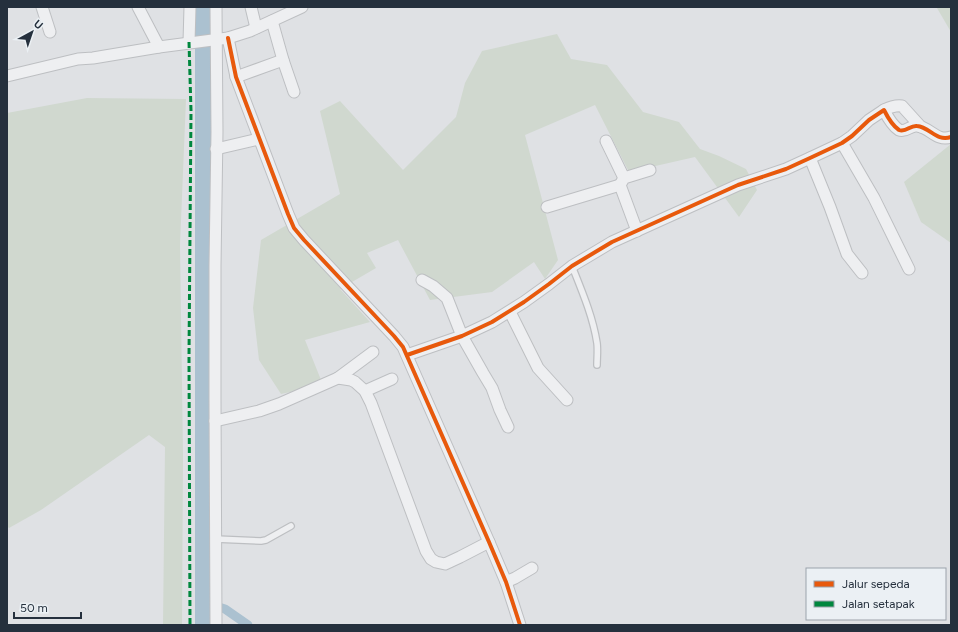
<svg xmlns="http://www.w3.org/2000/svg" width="958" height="632" font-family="Figtree,sans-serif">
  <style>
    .green { fill: #d0d8cf }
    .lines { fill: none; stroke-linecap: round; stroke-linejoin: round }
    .canal { stroke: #abc1d0; stroke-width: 9 }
    .river { stroke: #abc1d0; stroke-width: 16 }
    .lane-casing { stroke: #bdbfc2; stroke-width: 8 }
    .street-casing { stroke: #bdbfc2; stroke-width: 13 }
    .lane { stroke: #eeeff1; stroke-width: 5.5 }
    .street { stroke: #eeeff1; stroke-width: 11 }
    .quiet { stroke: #00873e; stroke-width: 3; stroke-dasharray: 6 3; stroke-linecap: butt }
    .cycleway-casing { stroke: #ebf0f4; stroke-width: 6 }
    .cycleway { stroke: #e8590c; stroke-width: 4 }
  </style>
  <rect width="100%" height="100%" fill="#dfe1e4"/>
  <g class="green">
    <path d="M938,7H951V32L937,8Z"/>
    <path d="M557,34L571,59L607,65L643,112L679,122L700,149L719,156L746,169L757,190L739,217L695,157L629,172L595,105L525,135L558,260L545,279L534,262L492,292L430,300L398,240L367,253L376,268L340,289L370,322L305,340L323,385L281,394L259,360L253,308L261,240L340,194L320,111L340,101L403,170L456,117L465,83L482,51Z"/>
    <path d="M87,98L186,99L180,245L183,455L182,625H163L165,447L149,435L41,510L9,528L7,526V113Z"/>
    <path d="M951,144V243L921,222L904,182Z"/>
  </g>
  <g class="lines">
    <path class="canal" d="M203,602L225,609L248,625"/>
    <path class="river" d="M203,7V625"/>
    <defs>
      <g id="lane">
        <path d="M572,266C582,291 593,317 597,343C598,350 597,358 597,365"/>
        <path d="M215,539L261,541L266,540L291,526"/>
      </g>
      <g id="street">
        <path d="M42,7L50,32"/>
        <path d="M138,7L159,47"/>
        <path d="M251,7L256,28"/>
        <path d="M272,21L283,60L294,92"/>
        <path d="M228,38L236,77L288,214L294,228L304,240L394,336L403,347L489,542L506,582L520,625"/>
        <path d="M189,42L190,7"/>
        <path d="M7,76L78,59L93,58L159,47L228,38L250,31L302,7"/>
        <path d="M236,77L283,60"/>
        <path d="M884,110C890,107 895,105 902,106L921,127"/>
        <path d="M606,141L624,178"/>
        <path d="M842,143L874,198L909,269"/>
        <path d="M216,149L259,139"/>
        <path d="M810,158L830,207L847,254L862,273"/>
        <path d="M547,207L620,185"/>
        <path d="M637,231L620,185L624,178L650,170"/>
        <path d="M422,280L433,286L447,298L462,336L483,373L492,388L500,410L508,427"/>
        <path d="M510,312L538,368L567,400"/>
        <path d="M407,355L462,336L492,322L524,302L549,284L572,266L612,242L738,185L786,169L810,158L842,143L852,136L869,120L884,110C887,116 893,126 899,130C906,133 910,125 917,126C930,127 936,142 951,137"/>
        <path d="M338,378L373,352"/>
        <path d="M365,391L392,379"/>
        <path d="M215,421L259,411L279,404L338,378L351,380L355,382L365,391L371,403L426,551L431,559L436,562L445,564L460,557L489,542"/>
        <path d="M506,582L515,578L532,568"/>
        <path d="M216,625L215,400V266L217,132L216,7"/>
      </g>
    </defs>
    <use href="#lane" class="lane-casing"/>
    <use href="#street" class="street-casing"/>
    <use href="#lane" class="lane"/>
    <use href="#street" class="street"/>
    <path class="quiet" d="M189,42L191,111L189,356L190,625"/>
    <defs>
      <g id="cycleway">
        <path d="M228,38L236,77L288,214L294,228L304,240L394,336L403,347L489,542L506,582L520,625"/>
        <path d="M407,355L462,336L492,322L524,302L549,284L572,266L612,242L738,185L786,169L810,158L842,143L852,136L869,120L884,110C887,116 893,126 899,130C906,133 910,125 917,126C930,127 936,142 951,137"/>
      </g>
    </defs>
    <use href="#cycleway" class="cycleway-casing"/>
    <use href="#cycleway" class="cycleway"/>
  </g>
  <rect width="958" height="632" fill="none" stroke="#25303d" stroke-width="16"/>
  <rect x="806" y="568" width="140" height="52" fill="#ebf0f4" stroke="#9ca3ab"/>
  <rect x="814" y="581" width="20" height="6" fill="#e8590c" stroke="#9ca3ab"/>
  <text x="842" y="588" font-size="12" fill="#25303d">Jalur sepeda</text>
  <rect x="814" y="601" width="20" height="6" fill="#00873e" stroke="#9ca3ab"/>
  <text x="842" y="608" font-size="12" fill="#25303d">Jalan setapak</text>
  <g transform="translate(32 32) rotate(40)" stroke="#ebf0f4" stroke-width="3" paint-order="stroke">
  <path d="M0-3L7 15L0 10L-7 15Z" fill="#25303d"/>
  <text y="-6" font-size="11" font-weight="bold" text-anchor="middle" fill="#25303d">U</text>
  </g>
  <path d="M14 612v6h67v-6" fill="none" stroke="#25303d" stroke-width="2"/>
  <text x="20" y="612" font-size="12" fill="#25303d" stroke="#ebf0f4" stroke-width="3" paint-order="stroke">50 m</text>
</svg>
